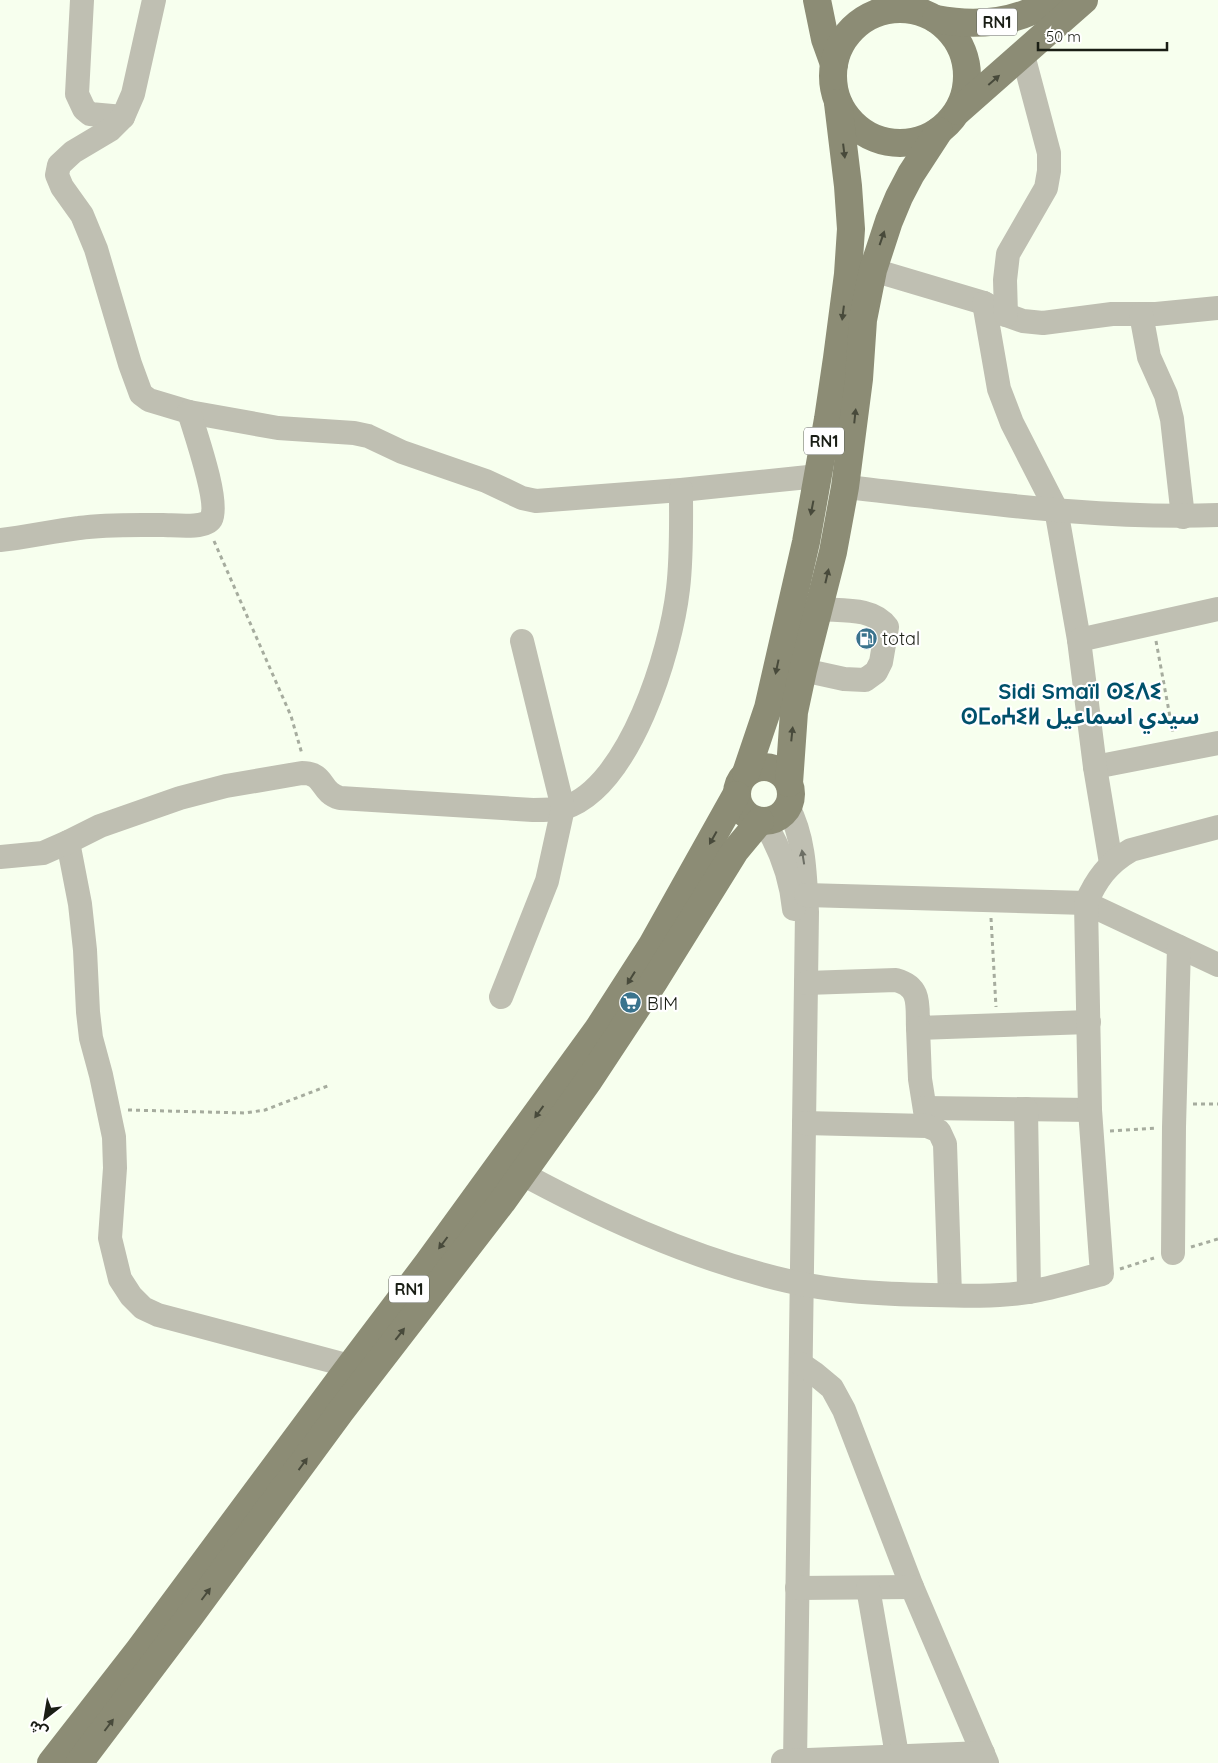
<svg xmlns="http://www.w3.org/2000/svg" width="1218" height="1763" font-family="Quicksand,'Noto Sans Arabic','Noto Sans Tifinagh',sans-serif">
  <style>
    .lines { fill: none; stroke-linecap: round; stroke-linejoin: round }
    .path { stroke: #a6ac9e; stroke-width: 3; stroke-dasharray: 4 4; stroke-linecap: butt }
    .minor { stroke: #bfbfb2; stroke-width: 24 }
    .major { stroke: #8c8c75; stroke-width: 28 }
    .oneway { fill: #484a3b }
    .oneway2 { fill: #6c6e64 }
    .labels { text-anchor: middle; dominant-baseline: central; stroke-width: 4.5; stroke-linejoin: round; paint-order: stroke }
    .shield { fill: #fff; stroke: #5f625b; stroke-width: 1 }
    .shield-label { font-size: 16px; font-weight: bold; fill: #1a1e15 }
    .poi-label { font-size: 18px; fill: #1a1e15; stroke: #fff; text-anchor: start }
    .district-label { font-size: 22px; font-weight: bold; fill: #00506b; stroke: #fff }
  </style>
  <rect width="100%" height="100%" fill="#f7ffee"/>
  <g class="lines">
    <g class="path">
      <path d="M214,541L291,716L302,754"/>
      <path d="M1156,641L1173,733"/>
      <path d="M991,918L996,1007"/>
      <path d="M1193,1104H1218"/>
      <path d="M128,1110L245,1113L265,1110L330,1085"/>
      <path d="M1110,1131L1156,1128"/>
      <path d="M1191,1247L1218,1239"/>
      <path d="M1120,1269L1154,1258"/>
    </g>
    <g class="minor">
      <path d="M82,0L77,94L84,109L90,114L123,117"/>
      <path d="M154,0L133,94L123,117L110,130L73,152L59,165L57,175L62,187L82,215L96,249L130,364L141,394L149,400L189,412L278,428L354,433L368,436L402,452L486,481L522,498L536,501L681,490L818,476"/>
      <path d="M873,270L984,303L1006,315L1023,321L1043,323L1112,314H1156L1218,308"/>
      <path d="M984,303L999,389L1012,423L1056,509L1079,640"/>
      <path d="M1141,314L1149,357L1166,395L1172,419L1183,517"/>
      <path d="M1006,315L1005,280L1008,254L1046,188L1049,171V153L1023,55"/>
      <path d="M845,487C968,500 1093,520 1218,515"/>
      <path d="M0,540C27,537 53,531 79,528C107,524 135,525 163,525C174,525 205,529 211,519C220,503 195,432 189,412"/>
      <path d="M803,670L844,679L865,680L876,672L881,662L887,627C873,607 841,611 819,609"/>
      <path d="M1095,767L1218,743"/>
      <path d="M788,807C805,839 805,876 807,912L795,1763"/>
      <path d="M764,822C780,848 791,878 794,909"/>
      <path d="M68,842L80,904L85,950L88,1012L91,1038L101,1075L114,1137L115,1168L110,1238L120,1279L131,1296L143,1308L158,1315L350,1366"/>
      <path d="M0,857L43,853L68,842L100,826L180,798L226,786L302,773C326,773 319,792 340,798L533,810C543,810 555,810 564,808C630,787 671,651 678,589C682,556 681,523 681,490"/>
      <path d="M1111,863L1095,767L1079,640L1218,609"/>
      <path d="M806,895L1086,903L1218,965"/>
      <path d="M806,983L896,980C922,987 917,1006 918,1028L1089,1022"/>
      <path d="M501,997L547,881L563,808L522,641"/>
      <path d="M918,1028L920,1079L927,1123"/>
      <path d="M925,1108L1090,1110"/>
      <path d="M1026,1109L1029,1292"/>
      <path d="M804,1123L927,1126L939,1131L945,1144L950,1295"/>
      <path d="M506,1165C595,1214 689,1258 788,1281C834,1292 884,1294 931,1295C963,1296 997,1297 1029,1292C1053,1288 1078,1280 1102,1274L1090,1110L1086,903C1096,880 1108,863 1131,850L1218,827"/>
      <path d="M1173,1253L1174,1127L1179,947"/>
      <path d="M801,1364L814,1373L832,1388L844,1410L912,1587L987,1763"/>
      <path d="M797,1588L912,1587"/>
      <path d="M868,1588L897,1755L900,1763"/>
      <path d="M783,1761L983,1753"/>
    </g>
    <g class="major">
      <path d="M817,0L825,39L834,64"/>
      <circle cx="900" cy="76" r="67"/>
      <path d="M936,19C977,27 1017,23 1053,0"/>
      <path d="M958,111L1084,0"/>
      <circle cx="764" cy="794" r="27"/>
      <path d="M746,773L768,708L806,542L828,419L837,358L848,274L851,229L848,186L838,103"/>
      <path d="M789,783L794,712L803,670L833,552L845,487L859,379L863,320L873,270L889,221L899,197L911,174L939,131"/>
      <path d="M51,1763L139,1650L350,1366L428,1263L598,1029L652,945L736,795"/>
      <path d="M79,1763L190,1616L341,1411L502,1202L589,1080L653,983L735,851L760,821"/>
    </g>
  </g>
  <defs><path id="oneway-solid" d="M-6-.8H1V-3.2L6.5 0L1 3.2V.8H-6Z" transform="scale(1.25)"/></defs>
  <g class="oneway">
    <use href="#oneway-solid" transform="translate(994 80) rotate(-41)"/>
    <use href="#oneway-solid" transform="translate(844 151) rotate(83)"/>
    <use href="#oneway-solid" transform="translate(882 238) rotate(-71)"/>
    <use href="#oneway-solid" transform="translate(843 313) rotate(97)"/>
    <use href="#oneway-solid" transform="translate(855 416) rotate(-84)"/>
    <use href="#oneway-solid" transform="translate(812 508) rotate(101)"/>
    <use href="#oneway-solid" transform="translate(827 576) rotate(-77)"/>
    <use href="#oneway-solid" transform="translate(777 667) rotate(102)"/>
    <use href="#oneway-solid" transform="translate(792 734) rotate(-84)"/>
    <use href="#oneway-solid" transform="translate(713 838) rotate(119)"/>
    <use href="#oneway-solid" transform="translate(631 978) rotate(122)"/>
    <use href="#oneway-solid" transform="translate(539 1112) rotate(126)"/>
    <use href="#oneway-solid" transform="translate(443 1243) rotate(127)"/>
    <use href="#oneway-solid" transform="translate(400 1334) rotate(-52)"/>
    <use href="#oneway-solid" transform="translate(303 1464) rotate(-54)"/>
    <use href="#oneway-solid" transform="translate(206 1594) rotate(-53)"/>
    <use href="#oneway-solid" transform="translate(109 1725) rotate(-53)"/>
  </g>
  <use class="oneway2" href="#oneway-solid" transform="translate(803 857) rotate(-99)"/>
  <defs>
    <symbol id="fuel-disc" viewBox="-11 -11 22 22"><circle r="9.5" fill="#3a738d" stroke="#fff"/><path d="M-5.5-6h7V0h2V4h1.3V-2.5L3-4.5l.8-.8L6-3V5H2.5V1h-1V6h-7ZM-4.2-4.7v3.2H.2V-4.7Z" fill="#fff"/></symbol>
    <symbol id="supermarket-disc" viewBox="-11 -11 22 22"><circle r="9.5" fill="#3a738d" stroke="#fff"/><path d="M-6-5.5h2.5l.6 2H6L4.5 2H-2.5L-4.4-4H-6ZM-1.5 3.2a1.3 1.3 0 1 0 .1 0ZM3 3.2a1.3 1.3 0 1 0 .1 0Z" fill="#fff"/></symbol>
  </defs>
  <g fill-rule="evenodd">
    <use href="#fuel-disc" x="854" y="626" width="25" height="25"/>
    <use href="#supermarket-disc" x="618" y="990" width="25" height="25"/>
  </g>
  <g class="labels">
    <g class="shield">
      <rect x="977" y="8.5" width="40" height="27" rx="4"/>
      <rect x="804" y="427.5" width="40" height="27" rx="4"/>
      <rect x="389" y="1275.5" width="40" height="27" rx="4"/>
    </g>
    <g class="shield-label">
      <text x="997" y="22">RN1</text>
      <text x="824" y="441">RN1</text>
      <text x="409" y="1289">RN1</text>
    </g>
    <g class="poi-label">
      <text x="882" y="638">total</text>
      <text x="647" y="1003">BIM</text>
    </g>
    <g class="district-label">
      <text x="1080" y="691">Sidi Smaïl ⵙⵉⴷⵉ<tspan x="1080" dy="25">ⵙⵎⴰⵄⵉⵍ سيدي اسماعيل</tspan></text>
    </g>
  </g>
  <g transform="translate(45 1718) rotate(211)" stroke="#ffffff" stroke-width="4" paint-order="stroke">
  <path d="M0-4L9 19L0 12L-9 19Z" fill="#1a1e15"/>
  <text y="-8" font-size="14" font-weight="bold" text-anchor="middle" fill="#1a1e15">ش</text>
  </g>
  <path d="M1038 42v8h129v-8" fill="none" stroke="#1a1e15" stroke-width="2.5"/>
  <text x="1046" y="42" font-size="15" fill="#1a1e15" stroke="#ffffff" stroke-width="4" paint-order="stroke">50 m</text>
</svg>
